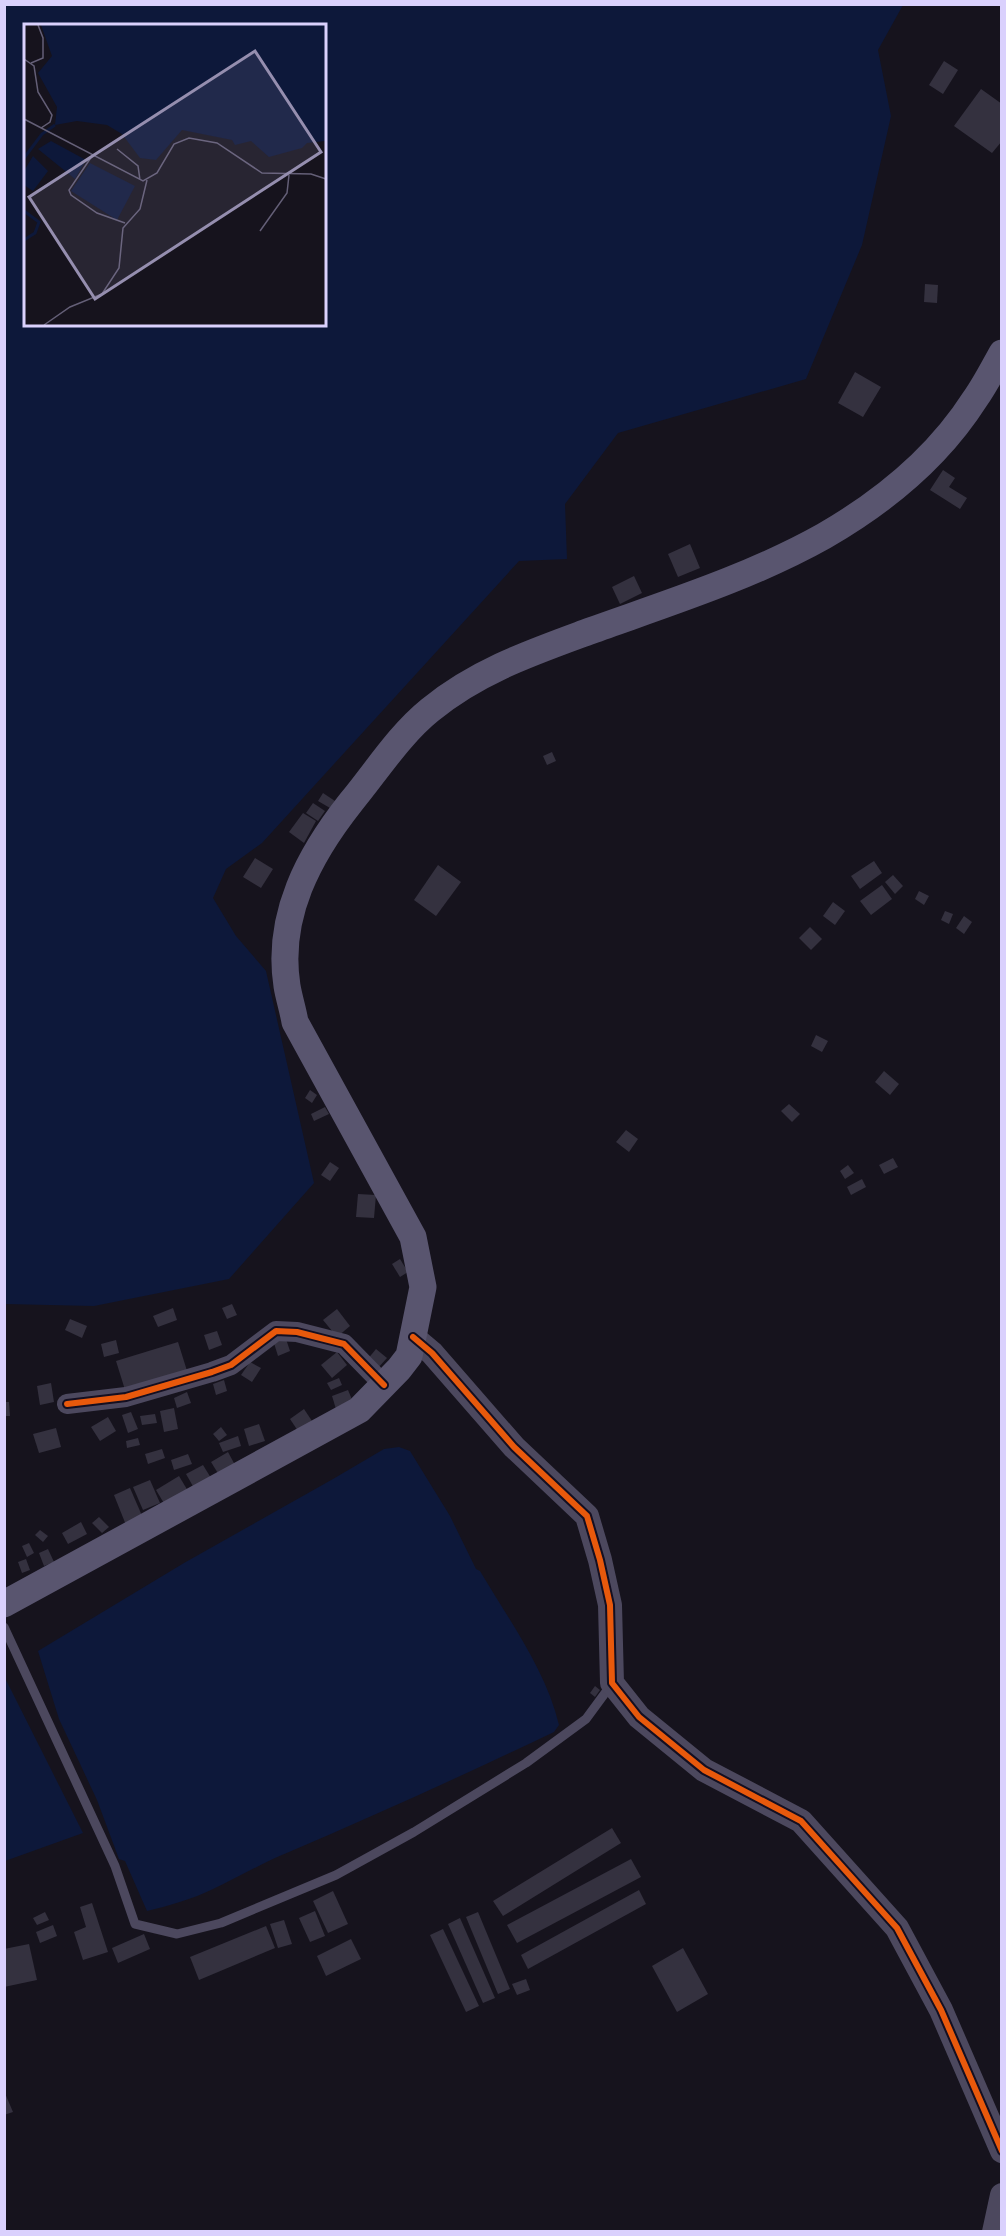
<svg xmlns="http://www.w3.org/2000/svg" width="1006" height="2236" font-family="'Varela Round',sans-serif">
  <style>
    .water { fill: #0d183a; fill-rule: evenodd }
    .building { fill: #34313f }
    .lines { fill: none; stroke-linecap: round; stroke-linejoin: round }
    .service { stroke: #4c485e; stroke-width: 9 }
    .minor { stroke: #4c485e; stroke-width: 20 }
    .tertiary { stroke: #4c485e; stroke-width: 24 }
    .secondary { stroke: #59556f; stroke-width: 27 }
    .cycleway-casing { stroke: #140f21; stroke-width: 10 }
    .cycleway { stroke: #e8590c; stroke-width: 6 }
    .inset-river { fill: none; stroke: #0d183a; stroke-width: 3 }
    .inset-road { fill: none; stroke: #645f77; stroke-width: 1.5 }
    .view { fill: #958eaf; fill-opacity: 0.15; stroke: #958eaf; stroke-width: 3 }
    .inset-edge { fill: none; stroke: #dad1fd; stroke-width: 3 }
  </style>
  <rect width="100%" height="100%" fill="#16131d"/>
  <g class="water">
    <path d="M4,5H903L878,50L891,116L862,245L806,379L618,433L565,504L567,559L519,561L262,843L226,869L213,898L236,936L266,971L314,1183L229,1279L94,1306L5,1304ZM26,26H324V324H26Z"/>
    <path d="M399,1447L410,1451L450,1516L476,1569L480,1571C509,1620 546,1670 559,1725L554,1732C466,1774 378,1814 289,1852C262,1863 237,1878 211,1890C192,1899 168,1906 147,1911L125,1861L119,1859L97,1800L59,1719L38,1651L184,1563L333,1479L384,1449Z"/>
    <path d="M5,1678L83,1833L5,1861H4Z"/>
  </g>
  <g class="building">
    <path d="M944,61L958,70L943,94L929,85Z"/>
    <path d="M981,89L1002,104V141L992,153L954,126Z"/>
    <path d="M925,284L938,285L937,303L924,302Z"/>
    <path d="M855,372L881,387L863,417L838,403Z"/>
    <path d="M943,470L955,478L949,487L967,498L960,509L930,490Z"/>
    <path d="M690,544L700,568L678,577L668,554Z"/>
    <path d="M634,576L642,593L620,604L612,587Z"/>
    <path d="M552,752L556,761L547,765L543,756Z"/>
    <path d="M323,793L335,801L330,808L318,801Z"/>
    <path d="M313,803L325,811L318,821L306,813Z"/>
    <path d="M303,813L316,821L304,843L289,832Z"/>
    <path d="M255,858L273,869L261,888L243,877Z"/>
    <path d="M874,861L882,873L860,889L851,876Z"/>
    <path d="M438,865L461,882L436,916L414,900Z"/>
    <path d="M893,875L903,886L895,894L885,882Z"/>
    <path d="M882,885L892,899L871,915L860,901Z"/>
    <path d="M919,891L929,896L924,905L915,899Z"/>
    <path d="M833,902L845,911L835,925L823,916Z"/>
    <path d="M945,911L953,914L949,924L941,920Z"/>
    <path d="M964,916L972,922L964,934L956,928Z"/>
    <path d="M810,927L822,939L811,950L799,938Z"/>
    <path d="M816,1035L828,1041L822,1052L811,1046Z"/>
    <path d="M884,1071L899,1084L890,1095L875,1082Z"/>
    <path d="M310,1090L317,1095L312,1103L305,1098Z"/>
    <path d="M789,1104L800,1114L792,1122L781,1111Z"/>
    <path d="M325,1107L329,1114L314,1121L311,1114Z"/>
    <path d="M626,1130L638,1139L629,1152L616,1142Z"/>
    <path d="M893,1158L898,1167L884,1174L879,1165Z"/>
    <path d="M330,1162L339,1168L330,1181L321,1175Z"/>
    <path d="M848,1165L854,1173L845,1179L840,1171Z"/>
    <path d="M862,1179L866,1187L851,1195L847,1187Z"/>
    <path d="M358,1194L376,1195L374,1218L356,1217Z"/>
    <path d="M400,1259L408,1272L400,1277L392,1264Z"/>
    <path d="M232,1304L237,1315L227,1319L222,1308Z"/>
    <path d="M173,1308L177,1320L158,1327L153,1316Z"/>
    <path d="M337,1309L350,1326L337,1337L323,1320Z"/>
    <path d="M70,1319L87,1326L82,1338L65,1330Z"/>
    <path d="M217,1331L222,1345L209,1350L204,1335Z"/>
    <path d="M285,1336L290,1351L278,1356L273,1340Z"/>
    <path d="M116,1340L119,1353L104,1357L101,1344Z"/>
    <path d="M178,1342L188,1374L126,1393L116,1361Z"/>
    <path d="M376,1349L387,1358L377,1369L367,1360Z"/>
    <path d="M337,1352L347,1365L332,1378L321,1365Z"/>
    <path d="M250,1362L261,1368L252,1382L241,1375Z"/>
    <path d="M339,1378L342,1385L331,1390L327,1383Z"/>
    <path d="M224,1380L227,1391L216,1395L213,1384Z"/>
    <path d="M51,1383L54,1402L40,1405L37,1386Z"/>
    <path d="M348,1390L353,1402L336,1409L332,1396Z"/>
    <path d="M187,1392L191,1403L177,1408L174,1398Z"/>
    <path d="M4,1402H9L10,1416H4Z"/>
    <path d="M174,1408L178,1429L164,1432L160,1411Z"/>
    <path d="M304,1409L312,1421L298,1431L290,1419Z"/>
    <path d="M131,1412L138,1429L128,1433L122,1415Z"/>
    <path d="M155,1414L157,1423L142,1425L140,1416Z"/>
    <path d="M108,1417L116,1431L100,1441L91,1427Z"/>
    <path d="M259,1424L265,1441L249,1446L244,1429Z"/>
    <path d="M221,1427L227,1435L219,1441L213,1434Z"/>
    <path d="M56,1428L61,1447L39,1453L33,1434Z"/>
    <path d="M238,1436L241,1446L223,1452L219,1443Z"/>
    <path d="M138,1438L140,1445L127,1448L126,1441Z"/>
    <path d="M162,1449L165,1458L148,1464L145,1454Z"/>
    <path d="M228,1452L235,1465L219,1475L211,1462Z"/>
    <path d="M188,1454L192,1464L174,1470L171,1460Z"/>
    <path d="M203,1465L211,1478L194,1488L186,1474Z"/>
    <path d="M179,1476L188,1491L165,1505L156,1490Z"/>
    <path d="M150,1480L160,1503L143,1510L133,1487Z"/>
    <path d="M130,1488L143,1518L126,1525L114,1495Z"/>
    <path d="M99,1517L109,1527L102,1533L92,1523Z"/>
    <path d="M81,1522L87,1534L68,1544L62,1533Z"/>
    <path d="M40,1530L48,1536L43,1542L35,1535Z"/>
    <path d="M29,1543L34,1553L27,1557L22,1546Z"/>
    <path d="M48,1549L54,1562L44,1566L39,1553Z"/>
    <path d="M26,1559L30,1570L22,1573L18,1562Z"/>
    <path d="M595,1686L600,1690L595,1697L590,1693Z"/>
    <path d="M612,1828L621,1843L503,1916L493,1901Z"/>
    <path d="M631,1859L641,1877L517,1943L507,1925Z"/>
    <path d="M639,1890L646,1904L528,1969L521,1955Z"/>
    <path d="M333,1891L348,1924L328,1933L313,1901Z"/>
    <path d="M92,1903L108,1952L83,1960L74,1932L86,1927L80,1907Z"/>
    <path d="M315,1911L325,1936L310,1942L299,1918Z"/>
    <path d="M45,1912L49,1920L37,1925L33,1918Z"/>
    <path d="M478,1912L510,1989L498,1994L466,1917Z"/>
    <path d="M460,1918L495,1998L483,2003L448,1924Z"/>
    <path d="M284,1920L292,1944L278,1948L270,1924Z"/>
    <path d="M53,1925L57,1936L40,1943L36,1932Z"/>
    <path d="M266,1926L275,1948L199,1980L190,1957Z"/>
    <path d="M443,1929L479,2006L466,2012L430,1935Z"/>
    <path d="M144,1934L150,1949L118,1963L112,1948Z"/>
    <path d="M351,1939L361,1959L326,1976L317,1956Z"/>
    <path d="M29,1944L37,1980L4,1987V1949Z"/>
    <path d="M683,1948L708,1994L677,2012L652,1966Z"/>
    <path d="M526,1979L530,1990L517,1995L512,1984Z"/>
    <path d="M4,2091L13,2112L4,2115Z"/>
  </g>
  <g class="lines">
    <path class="service" d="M4,1627L115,1866L135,1924L177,1934L221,1923L336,1875L414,1832L526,1763L586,1719L611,1685"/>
    <path class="minor" d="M67,1404L126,1397L212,1372L231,1365L276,1331L297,1332L344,1344L384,1385"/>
    <g class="tertiary">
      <path d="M413,1337L432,1353L514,1447L587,1516L600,1560L610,1605L612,1683L639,1717L704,1770L801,1821L897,1928L941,2010L1002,2151"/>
      <path d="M994,2232L1002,2195"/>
    </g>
    <path class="secondary" d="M4,1604L359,1410L399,1369L409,1356L423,1287L413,1237L295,1022C293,1010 289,998 287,986C276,916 309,855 351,802C376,772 399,735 430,710C477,671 533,652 590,631C668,603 751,577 824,536C883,502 938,457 975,399C985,385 993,369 1002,353"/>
    <defs>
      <g id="cycleway">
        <path d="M413,1337L432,1353L514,1447L587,1516L600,1560L610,1605L612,1683L639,1717L704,1770L801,1821L897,1928L941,2010L1002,2151"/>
        <path d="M67,1404L126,1397L212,1372L231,1365L276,1331L297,1332L344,1344L384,1385"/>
      </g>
    </defs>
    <use href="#cycleway" class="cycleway-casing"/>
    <use href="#cycleway" class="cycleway"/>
  </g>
  <g transform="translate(24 24)">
    <rect width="302" height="302" fill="#16131d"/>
    <path d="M17,1H301V117L283,119L278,124L245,133L227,117L211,121L208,116L158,106L132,136L116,134L98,110L83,101L53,97L31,101L33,83L14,49L28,32ZM27,117L62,136L51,155L14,125ZM9,132L24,147L9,167L0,161V147ZM66,139L111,162L93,196L47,167Z" fill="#0d183a"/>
    <path class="inset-river" d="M0,134L18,110L31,101M0,187L15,198L11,209L0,216"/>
    <path class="inset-road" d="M0,35L10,42L14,68L28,91L26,98L17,104M7,39L19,34V14L14,1M0,95L119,157L133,149L150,120L165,114L193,119L238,149L287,150L302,155M93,125L114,142L116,156M68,132L45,166L47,171L73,189L101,199M236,207L263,169L265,151M20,301L46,283L78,270L95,244L99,204L116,185L123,156"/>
    <path class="view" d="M231,27L297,128L71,275L5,173Z"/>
    <rect width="302" height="302" class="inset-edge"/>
  </g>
  <rect width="1006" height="2236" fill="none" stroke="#dad1fd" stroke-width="12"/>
</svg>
